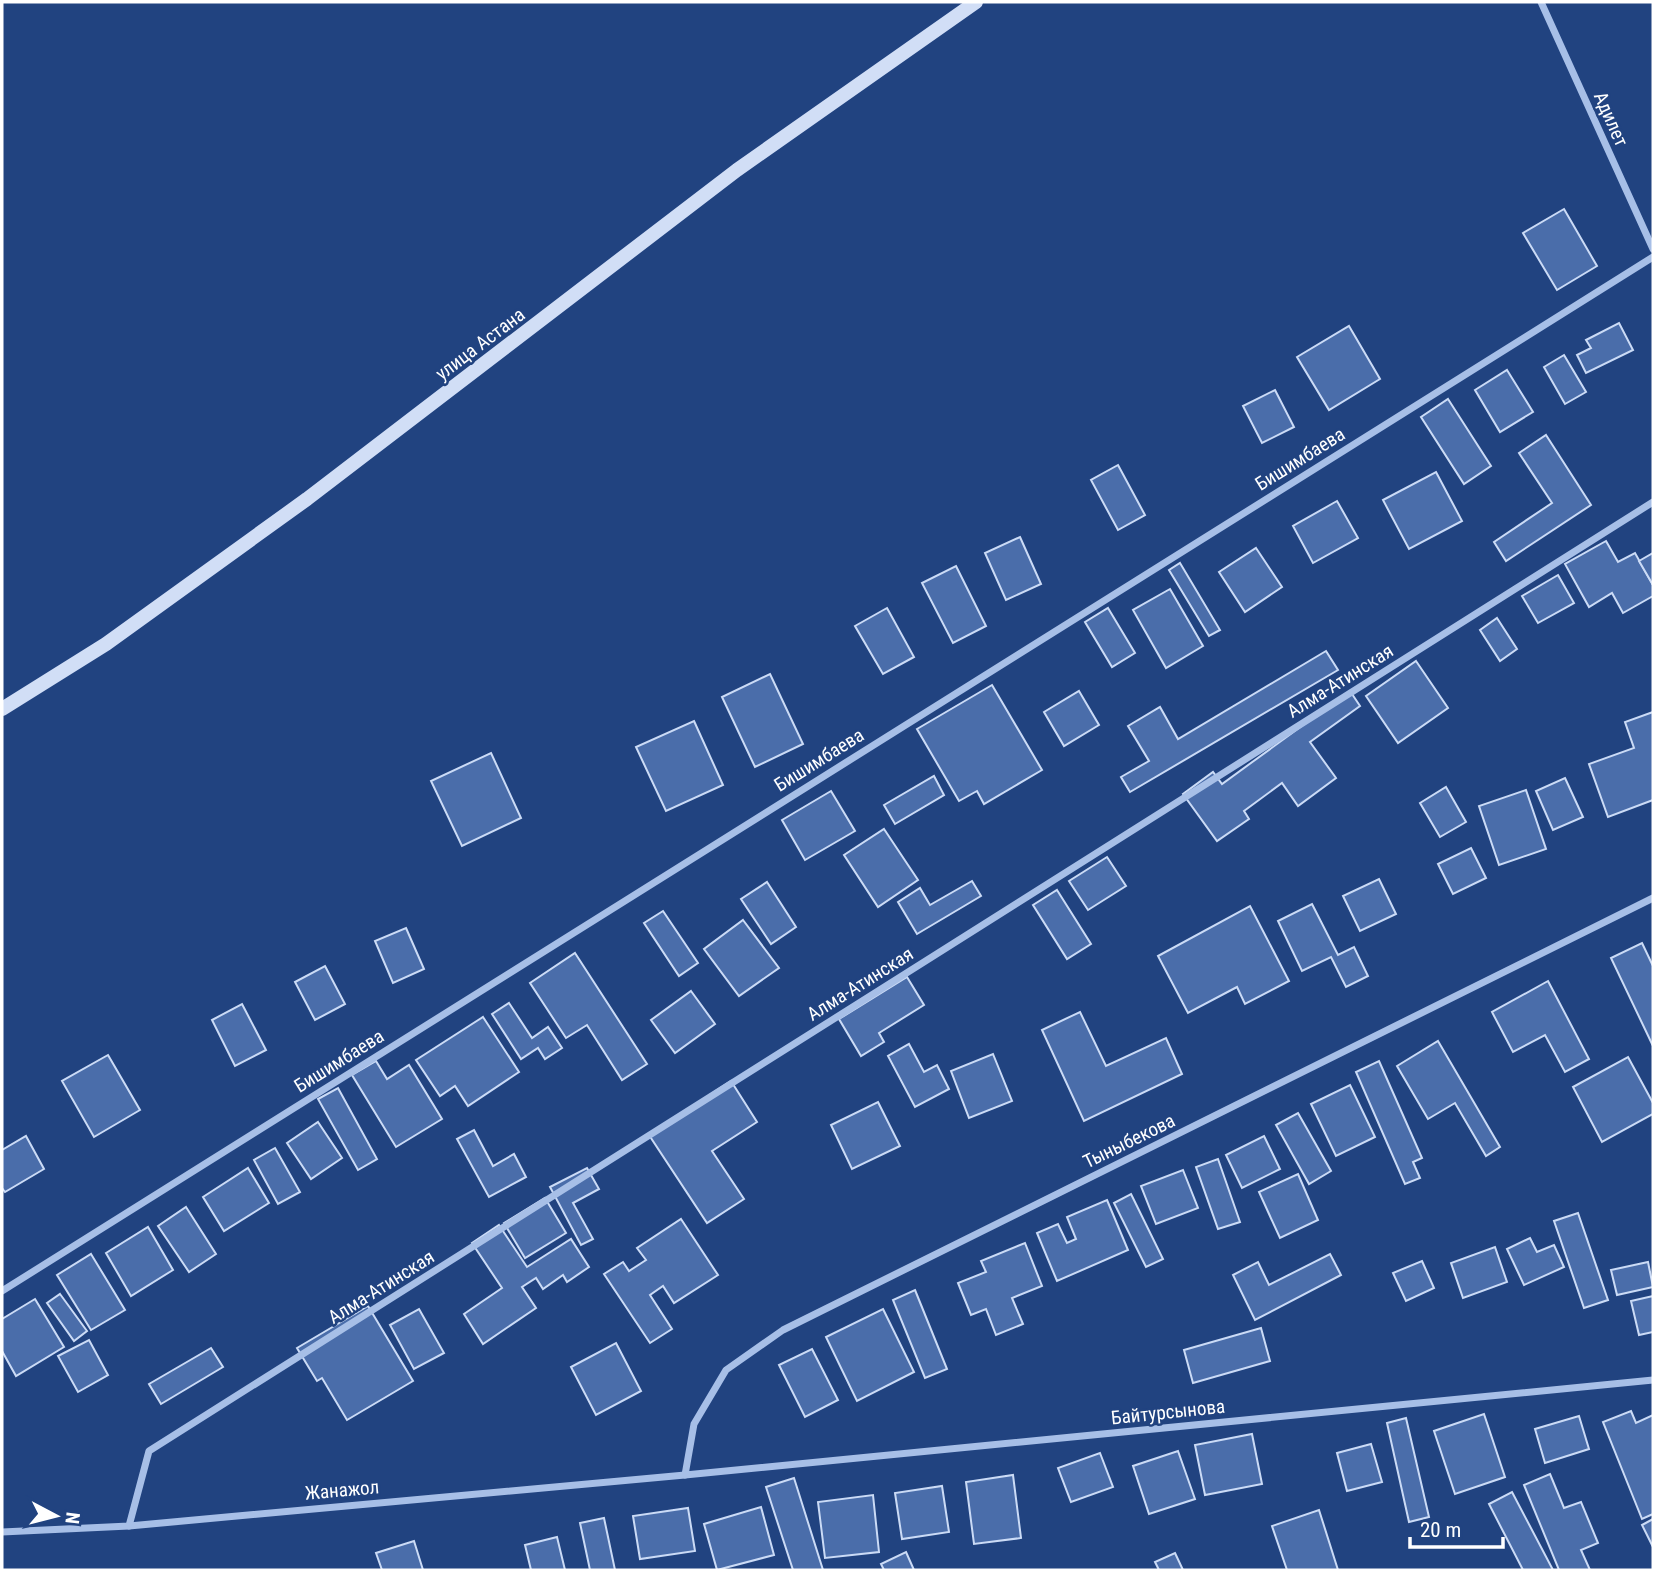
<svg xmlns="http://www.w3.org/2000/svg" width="1655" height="1572" font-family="'Roboto Condensed',sans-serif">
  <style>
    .building { fill: #4a6daa; stroke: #cbdbf6; stroke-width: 2 }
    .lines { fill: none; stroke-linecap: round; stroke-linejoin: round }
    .street { stroke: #a7bfe7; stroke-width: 7 }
    .secondary { stroke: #d1def6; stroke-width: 14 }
    .labels { text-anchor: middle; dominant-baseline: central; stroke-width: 5; stroke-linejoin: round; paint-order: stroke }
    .street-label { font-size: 19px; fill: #fff; stroke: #214380 }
  </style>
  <rect width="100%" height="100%" fill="#214380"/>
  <g class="building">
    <path d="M1564,209L1597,266L1557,290L1523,233Z"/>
    <path d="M1619,323L1633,350L1586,373L1577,355L1591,348L1586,340Z"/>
    <path d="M1349,326L1380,379L1329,410L1297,357Z"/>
    <path d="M1564,355L1586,392L1565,404L1544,367Z"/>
    <path d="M1507,370L1533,412L1500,432L1475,390Z"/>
    <path d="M1275,390L1294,427L1262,443L1243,406Z"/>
    <path d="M1448,399L1491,466L1464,484L1421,417Z"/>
    <path d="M1546,435L1591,505L1506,561L1494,542L1552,503L1519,453Z"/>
    <path d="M1118,465L1145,515L1118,530L1091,480Z"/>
    <path d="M1436,472L1462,521L1409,549L1383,500Z"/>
    <path d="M1337,501L1358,538L1313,563L1293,526Z"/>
    <path d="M1020,537L1041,584L1006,600L985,553Z"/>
    <path d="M1606,541L1618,562L1635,553L1653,585V596L1623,613L1612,593L1589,607L1565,564Z"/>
    <path d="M1256,548L1282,587L1245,612L1219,572Z"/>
    <path d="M1653,553V585L1639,561Z"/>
    <path d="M1180,563L1220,630L1209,636L1169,570Z"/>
    <path d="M956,566L986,626L953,643L922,583Z"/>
    <path d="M1558,575L1574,603L1538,623L1522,596Z"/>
    <path d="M1170,589L1203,646L1166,668L1133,610Z"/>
    <path d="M887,608L914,657L883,674L855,626Z"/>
    <path d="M1108,608L1135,653L1112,667L1085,622Z"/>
    <path d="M1497,618L1517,649L1500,661L1480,630Z"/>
    <path d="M1326,651L1338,670L1130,792L1121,777L1149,761L1128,726L1160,707L1178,739Z"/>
    <path d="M1416,661L1448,708L1398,743L1366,696Z"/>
    <path d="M770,674L803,744L755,767L722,697Z"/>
    <path d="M992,685L1042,770L984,804L977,791L959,801L917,729Z"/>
    <path d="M1079,691L1099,725L1064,746L1044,712Z"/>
    <path d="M1350,691L1360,706L1310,742L1336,778L1298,806L1282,783L1244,811L1249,819L1217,841L1183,794L1213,772L1222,784Z"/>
    <path d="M1653,712V800L1608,817L1589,764L1634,748L1625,722Z"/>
    <path d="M694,721L723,785L666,811L636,747Z"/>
    <path d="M491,753L521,818L462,846L431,781Z"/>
    <path d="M934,776L944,795L895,824L884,805Z"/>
    <path d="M1565,778L1583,817L1553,830L1536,791Z"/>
    <path d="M1446,787L1466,822L1440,837L1420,803Z"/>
    <path d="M1526,790L1546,849L1499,865L1479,806Z"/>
    <path d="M831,791L855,831L805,860L782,820Z"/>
    <path d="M884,829L918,880L878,907L844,855Z"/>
    <path d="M1471,848L1486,878L1453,894L1438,864Z"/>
    <path d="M1107,857L1126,886L1088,910L1069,881Z"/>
    <path d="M1379,879L1396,914L1360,931L1343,896Z"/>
    <path d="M972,881L981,896L917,934L898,902L920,888L930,905Z"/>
    <path d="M767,882L796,927L771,944L741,899Z"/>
    <path d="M1057,890L1091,944L1067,959L1033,905Z"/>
    <path d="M1312,904L1338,955L1354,947L1368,976L1346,987L1331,957L1302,971L1278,921Z"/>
    <path d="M1250,906L1289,981L1245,1004L1237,987L1188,1013L1158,956Z"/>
    <path d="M663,911L698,963L679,976L644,923Z"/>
    <path d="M743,920L779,968L739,996L704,949Z"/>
    <path d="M406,928L424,969L393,983L375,941Z"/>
    <path d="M1642,943L1653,966V1046L1611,958Z"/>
    <path d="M575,953L647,1064L622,1080L587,1025L566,1038L530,983Z"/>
    <path d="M325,966L345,1004L315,1020L295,982Z"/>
    <path d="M907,977L924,1005L879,1033L884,1042L861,1056L839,1019Z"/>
    <path d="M1548,981L1589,1059L1565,1072L1545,1035L1513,1052L1492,1012Z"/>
    <path d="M691,991L715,1024L675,1053L651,1020Z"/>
    <path d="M509,1003L532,1038L548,1027L562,1048L545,1059L538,1048L521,1059L492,1014Z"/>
    <path d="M242,1004L266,1050L235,1066L212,1020Z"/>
    <path d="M1080,1012L1106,1066L1166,1038L1182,1074L1084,1121L1042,1030Z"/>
    <path d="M483,1017L519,1072L468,1106L455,1086L440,1096L416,1060Z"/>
    <path d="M1438,1041L1500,1147L1486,1156L1455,1103L1428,1119L1397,1066Z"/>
    <path d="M909,1044L924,1072L937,1065L949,1089L915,1107L888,1056Z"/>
    <path d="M993,1054L1012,1101L969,1118L951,1071Z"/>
    <path d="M108,1055L140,1110L94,1137L62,1081Z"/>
    <path d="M1628,1057L1653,1103V1114L1602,1142L1573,1087Z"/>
    <path d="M376,1061L387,1079L409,1065L442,1119L396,1147L352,1075Z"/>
    <path d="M1379,1061L1422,1158L1413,1162L1420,1178L1405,1184L1356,1072Z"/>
    <path d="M731,1081L757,1122L712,1151L744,1199L707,1223L649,1135Z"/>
    <path d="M1350,1085L1375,1137L1336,1156L1311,1104Z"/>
    <path d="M338,1088L377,1159L358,1170L318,1099Z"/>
    <path d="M878,1102L900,1146L852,1169L831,1125Z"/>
    <path d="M1298,1113L1331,1171L1309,1184L1276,1125Z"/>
    <path d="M318,1122L342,1158L311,1179L287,1143Z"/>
    <path d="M474,1130L493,1166L514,1154L526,1177L489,1197L457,1139Z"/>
    <path d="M26,1136L44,1169L5,1192L2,1188V1150Z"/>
    <path d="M1264,1136L1280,1169L1242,1188L1226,1155Z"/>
    <path d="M275,1148L300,1192L278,1204L254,1160Z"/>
    <path d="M1218,1159L1240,1222L1218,1229L1196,1167Z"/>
    <path d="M248,1168L269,1203L224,1231L203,1197Z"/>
    <path d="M587,1168L599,1189L573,1203L593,1239L581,1245L550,1187Z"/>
    <path d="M1183,1170L1198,1208L1156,1224L1141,1186Z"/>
    <path d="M1298,1174L1318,1220L1280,1238L1259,1192Z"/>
    <path d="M1131,1194L1163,1259L1146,1267L1114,1203Z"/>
    <path d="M545,1198L566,1233L525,1258L504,1223Z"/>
    <path d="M1107,1200L1128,1250L1057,1281L1037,1233L1058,1224L1067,1243L1076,1239L1067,1217Z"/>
    <path d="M186,1207L216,1254L189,1272L158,1226Z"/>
    <path d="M1578,1213L1608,1300L1584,1308L1554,1221Z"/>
    <path d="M681,1219L718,1275L674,1303L663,1286L650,1295L672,1329L650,1343L604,1274L623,1262L629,1271L646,1260L637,1248Z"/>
    <path d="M499,1225L527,1267L571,1239L589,1267L567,1282L563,1275L543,1289L536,1278L522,1287L536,1308L483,1344L464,1314L502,1288L472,1243Z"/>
    <path d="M148,1227L173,1270L131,1296L106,1253Z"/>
    <path d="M1530,1238L1537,1252L1554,1245L1564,1267L1524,1285L1507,1249Z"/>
    <path d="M1025,1243L1042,1286L1012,1298L1023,1324L996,1335L986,1309L971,1315L958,1283L986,1272L981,1261Z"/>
    <path d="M1495,1247L1507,1282L1463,1298L1451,1263Z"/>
    <path d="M91,1254L125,1310L91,1330L57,1275Z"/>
    <path d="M1330,1254L1341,1275L1255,1320L1233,1275L1258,1262L1269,1285Z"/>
    <path d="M1422,1261L1434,1288L1406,1301L1393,1273Z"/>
    <path d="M1648,1262L1653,1287L1617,1295L1611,1270Z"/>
    <path d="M915,1290L947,1369L925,1378L893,1300Z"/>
    <path d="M60,1294L87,1331L74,1341L47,1303Z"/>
    <path d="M1653,1296V1332L1639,1335L1631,1301Z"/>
    <path d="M35,1299L64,1347L16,1376L2,1351V1319Z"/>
    <path d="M368,1306L413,1381L347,1420L322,1378L317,1381L297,1348Z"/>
    <path d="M419,1309L444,1353L414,1369L390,1325Z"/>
    <path d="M883,1309L914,1372L857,1401L826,1337Z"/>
    <path d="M1261,1328L1270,1361L1193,1383L1184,1350Z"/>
    <path d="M89,1340L108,1375L78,1392L58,1356Z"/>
    <path d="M616,1343L641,1391L596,1415L571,1367Z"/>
    <path d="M211,1348L223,1367L161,1404L149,1384Z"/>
    <path d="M812,1349L838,1400L805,1417L779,1365Z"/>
    <path d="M1631,1411L1636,1423L1653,1415V1514L1642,1519L1603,1422Z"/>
    <path d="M1484,1414L1505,1477L1455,1494L1434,1431Z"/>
    <path d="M1579,1416L1589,1449L1545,1463L1535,1429Z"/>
    <path d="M1406,1418L1429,1517L1409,1522L1387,1423Z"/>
    <path d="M1252,1434L1262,1484L1205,1495L1195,1445Z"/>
    <path d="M1371,1444L1382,1482L1347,1491L1337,1453Z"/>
    <path d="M1178,1451L1195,1499L1149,1514L1133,1466Z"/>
    <path d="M1100,1453L1113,1487L1071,1502L1058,1468Z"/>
    <path d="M1550,1474L1564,1508L1581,1502L1598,1543L1581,1550L1590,1570H1559L1524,1485Z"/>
    <path d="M1013,1475L1021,1538L974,1544L966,1482Z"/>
    <path d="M794,1478L823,1570H793L766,1487Z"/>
    <path d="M942,1486L949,1532L902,1539L895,1493Z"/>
    <path d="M1512,1492L1553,1570H1523L1489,1504Z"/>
    <path d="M873,1495L879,1552L825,1558L818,1502Z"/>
    <path d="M761,1507L774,1555L717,1570L704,1524Z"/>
    <path d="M688,1508L695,1551L640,1559L633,1516Z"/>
    <path d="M1319,1510L1338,1570H1287L1272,1526Z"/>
    <path d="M604,1518L615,1570H590L580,1523Z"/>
    <path d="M1653,1519V1547L1642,1525Z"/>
    <path d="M557,1537L565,1570H531L525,1545Z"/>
    <path d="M414,1541L423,1570H382L376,1553Z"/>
    <path d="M906,1552L914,1570H884L881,1564Z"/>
    <path d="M1175,1553L1183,1570H1159L1155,1562Z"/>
  </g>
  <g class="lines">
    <g class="street">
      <path d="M1541,2L1653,249"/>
      <path d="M2,1291L1653,257"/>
      <path d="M685,1475L694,1424L726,1370L783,1330L1653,898"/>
      <path d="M129,1526L149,1451L1653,502"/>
      <path d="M2,1532L129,1526L685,1475L1653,1380"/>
    </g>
    <path class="secondary" d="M2,709L106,644L307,499L737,170L976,2"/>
  </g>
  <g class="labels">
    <g class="street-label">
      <text transform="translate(1611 119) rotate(66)">Адилет</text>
      <text transform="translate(480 344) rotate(-37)">улица Астана</text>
      <text transform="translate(1300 459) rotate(-32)">Бишимбаева</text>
      <text transform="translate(1340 681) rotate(-32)">Алма-Атинская</text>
      <text transform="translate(819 760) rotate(-32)">Бишимбаева</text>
      <text transform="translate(860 984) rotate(-32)">Алма-Атинская</text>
      <text transform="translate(339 1061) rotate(-32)">Бишимбаева</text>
      <text transform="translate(1129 1141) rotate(-26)">Тыныбекова</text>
      <text transform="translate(381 1287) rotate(-32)">Алма-Атинская</text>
      <text transform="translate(1168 1412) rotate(-6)">Байтурсынова</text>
      <text transform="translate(342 1490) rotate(-5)">Жанажол</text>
    </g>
  </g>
  <rect width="1655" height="1572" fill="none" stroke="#ffffff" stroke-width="7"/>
  <g transform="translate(56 1516) rotate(97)" stroke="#214380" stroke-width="5" paint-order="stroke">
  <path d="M0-5L12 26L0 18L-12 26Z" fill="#ffffff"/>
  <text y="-10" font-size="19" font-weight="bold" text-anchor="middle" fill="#ffffff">N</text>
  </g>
  <path d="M1410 1537v10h93v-10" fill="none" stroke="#ffffff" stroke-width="3.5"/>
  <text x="1420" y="1537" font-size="21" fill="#ffffff" stroke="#214380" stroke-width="5" paint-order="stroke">20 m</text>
</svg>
